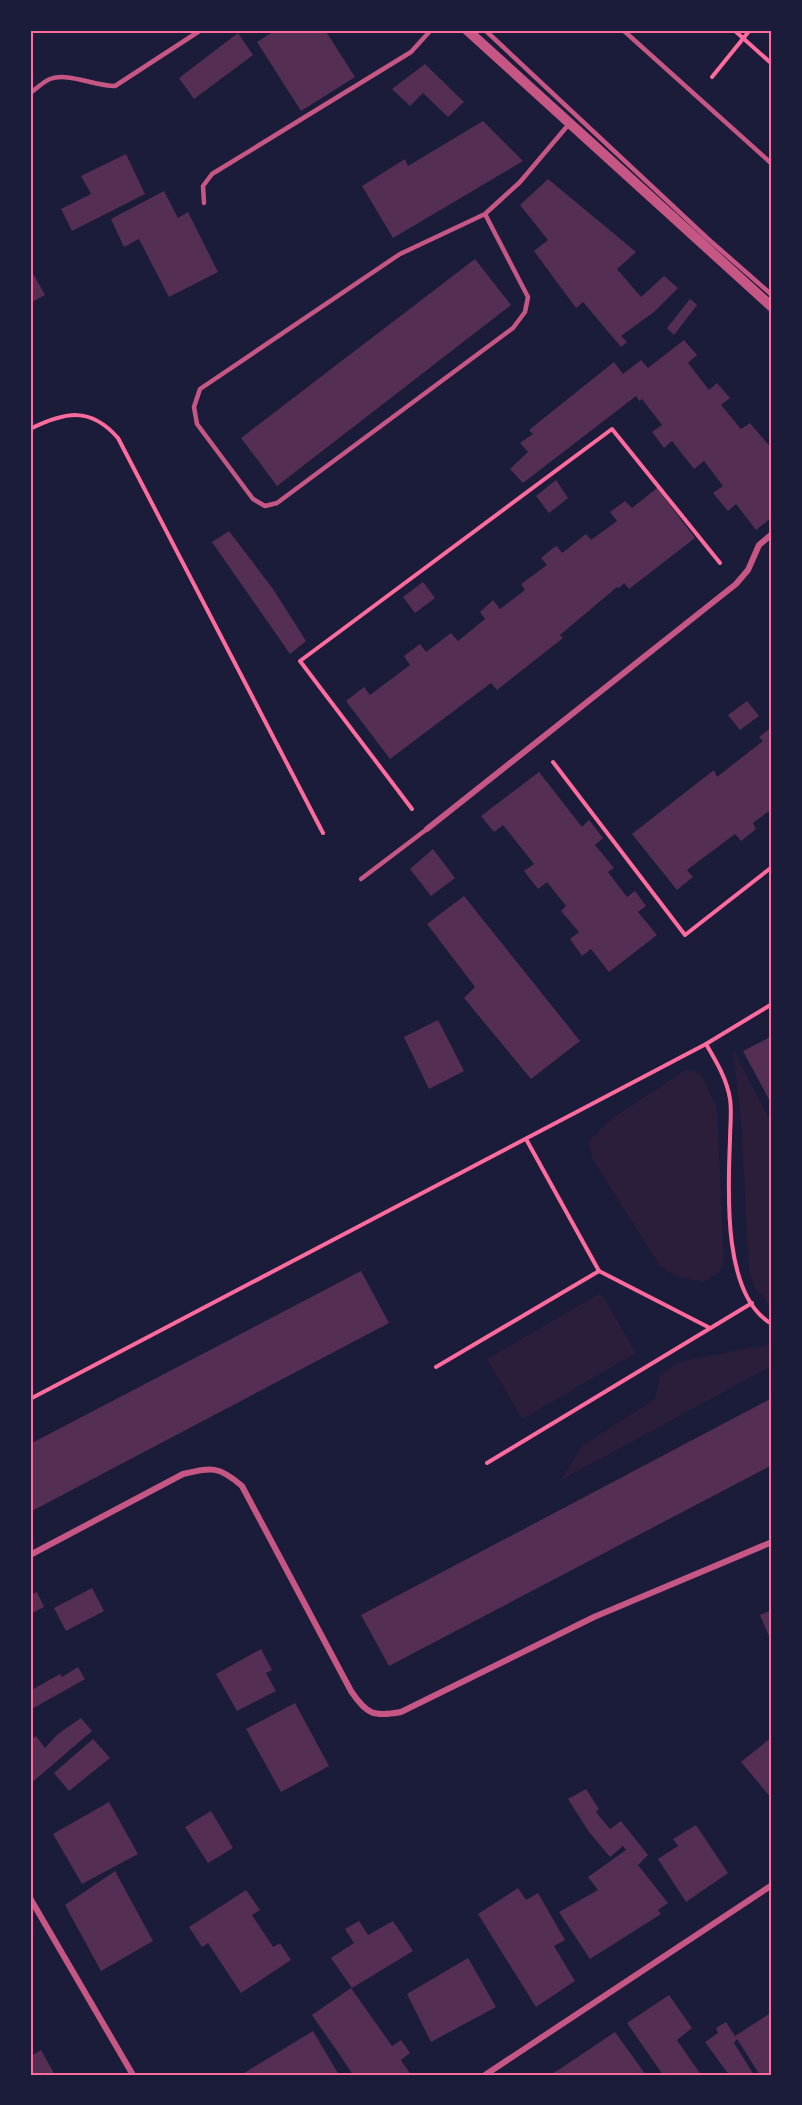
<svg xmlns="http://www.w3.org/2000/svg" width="802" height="2105" font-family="Overpass,sans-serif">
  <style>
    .green { fill: #2a1e3b }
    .building { fill: #542f53 }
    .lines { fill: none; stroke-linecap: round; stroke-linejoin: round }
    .path { stroke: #ff6b9d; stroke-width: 4 }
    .service { stroke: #c65784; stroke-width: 4.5 }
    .minor { stroke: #c65784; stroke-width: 6 }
    .tertiary { stroke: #c65784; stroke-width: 10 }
    .neatline { fill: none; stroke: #ff6b9d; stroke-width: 2 }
  </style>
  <rect width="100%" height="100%" fill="#1b1b3a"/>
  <g class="green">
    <path d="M733,1049L772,1124V1309L755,1288L749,1270L741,1119Z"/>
    <path d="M687,1069L701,1074L717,1108L724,1264L718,1273L704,1282L675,1276L660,1266L592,1158L589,1142L611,1119Z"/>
    <path d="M601,1293L636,1353L522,1419L487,1359Z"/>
    <path d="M772,1344V1366L561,1480L582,1446L655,1399L660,1376L678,1362Z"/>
  </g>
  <g class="building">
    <path d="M276,30H325L355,77L301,111L257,42Z"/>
    <path d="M238,33L253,55L194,99L179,78Z"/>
    <path d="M425,64L464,102L448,117L423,93L410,106L392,89Z"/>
    <path d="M483,121L523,161L393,238L362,186L405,159L408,166Z"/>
    <path d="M126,154L145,194L72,231L61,209L91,194L81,176Z"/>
    <path d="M548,179L636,252L617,269L641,297L664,276L678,288L654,312L621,336L627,342L621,347L583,302L576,308L534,251L548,240L520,205Z"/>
    <path d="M164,191L178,218L188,212L218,272L169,297L139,239L124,247L111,219Z"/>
    <path d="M475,259L511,305L277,486L241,438Z"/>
    <path d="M30,268L45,295L30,303Z"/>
    <path d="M690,299L697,305L674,335L667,328Z"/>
    <path d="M684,340L697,355L688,363L709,390L717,383L730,398L721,405L741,429L750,423L772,449V517L756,530L736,504L728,511L713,493L723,486L704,461L694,469L672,441L664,448L652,432L662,425L642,399L639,401L636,396L523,483L510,469L528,452L520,443L533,434L529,430L614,362L623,374L641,360L648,368Z"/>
    <path d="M556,480L568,498L549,513L536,496Z"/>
    <path d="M657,488L695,538L629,589L624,583L619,588L617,587L560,635L563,638L497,690L491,683L390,759L346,701L364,687L370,695L410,665L404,656L420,644L426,652L451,633L458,641L485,619L480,612L493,600L500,609L525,590L521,584L547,565L541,558L553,548L557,546L562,553L586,534L591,540L617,521L610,512L625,501L632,508Z"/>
    <path d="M229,531L273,589L306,641L290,654L212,542Z"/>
    <path d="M423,582L435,598L415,613L403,597Z"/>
    <path d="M747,701L759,716L740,730L728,715Z"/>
    <path d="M772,727V809L753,823L756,829L741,841L735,834L687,870L693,877L677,890L632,834L714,770L717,777L763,741L759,737Z"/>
    <path d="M539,772L582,827L589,820L603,838L595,845L614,868L608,872L627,897L635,891L646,906L638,912L657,935L609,972L591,949L582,956L570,939L579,932L561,911L566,906L547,882L538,889L524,871L534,864L503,825L494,832L481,816Z"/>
    <path d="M433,849L455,878L431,896L410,869Z"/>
    <path d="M464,896L580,1041L531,1079L464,998L475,987L427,924Z"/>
    <path d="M438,1020L464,1071L429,1089L404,1037Z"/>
    <path d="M772,1036V1105L743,1051Z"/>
    <path d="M361,1271L389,1323L30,1512V1444Z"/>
    <path d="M772,1398V1465L389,1666L361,1615Z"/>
    <path d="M92,1588L104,1611L66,1631L54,1608Z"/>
    <path d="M37,1592L44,1607L30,1614V1595Z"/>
    <path d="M772,1610V1643L760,1615Z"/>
    <path d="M261,1649L272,1670L266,1673L276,1691L237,1711L216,1674Z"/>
    <path d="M78,1667L85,1679L30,1710V1691L60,1674L62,1677Z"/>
    <path d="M295,1703L329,1766L281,1792L246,1729Z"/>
    <path d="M81,1718L92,1731L30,1784V1741L36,1736L45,1748L58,1734Z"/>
    <path d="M772,1737V1799L741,1762Z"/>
    <path d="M93,1739L110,1758L69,1791L54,1773Z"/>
    <path d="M586,1789L599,1809L596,1812L610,1829L621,1821L648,1855L638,1865L668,1903L658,1910L661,1914L590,1959L559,1912L598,1890L588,1877L626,1850L623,1846L610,1857L589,1832L568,1799Z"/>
    <path d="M109,1802L138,1854L82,1884L53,1834Z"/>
    <path d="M211,1811L233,1848L208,1863L185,1827Z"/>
    <path d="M696,1825L728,1873L686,1902L658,1859L678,1846L673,1839Z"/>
    <path d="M115,1871L153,1941L101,1971L65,1905Z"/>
    <path d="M518,1888L526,1900L538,1893L565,1940L554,1946L575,1981L536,2007L478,1914Z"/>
    <path d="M246,1890L260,1910L252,1915L273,1947L280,1943L291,1960L241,1993L208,1943L202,1947L189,1927Z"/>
    <path d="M359,1921L368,1935L393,1921L413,1951L352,1988L331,1958L354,1943L345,1929Z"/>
    <path d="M468,1958L496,2007L431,2042L407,1994Z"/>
    <path d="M351,1988L392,2046L401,2040L410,2053L401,2060L411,2075H353L335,2048L312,2015Z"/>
    <path d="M669,1995L692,2028L677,2040L701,2075H663L627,2023Z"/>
    <path d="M772,2012V2075H760L737,2039L734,2043L754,2075L744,2073L729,2075L705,2042L718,2033L716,2028L726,2022L735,2036Z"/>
    <path d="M313,2031L339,2075H241Z"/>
    <path d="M615,2032L646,2075H550L560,2069Z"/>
    <path d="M41,2050L55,2075H30V2057Z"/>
  </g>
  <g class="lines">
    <g class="path">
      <path d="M734,30L772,64"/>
      <path d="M712,77L750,30"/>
      <path d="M30,429C65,412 90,406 118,438L323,833"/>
      <path d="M553,762L685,935L772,867"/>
      <path d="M412,809L300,661L612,429L720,563"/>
      <path d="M706,1044C716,1061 727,1079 730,1099C732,1111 730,1127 730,1140C728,1190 722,1296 772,1324"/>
      <path d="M526,1139L599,1271"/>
      <path d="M436,1367L599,1271L710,1328"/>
      <path d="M30,1399L706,1044L772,1004"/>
      <path d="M487,1463L752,1303"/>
    </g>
    <g class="service">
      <path d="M485,30L707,238L772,295"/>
      <path d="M623,30L772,164"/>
      <path d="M30,93C36,89 43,82 50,79C68,72 94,86 115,86L201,30"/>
      <path d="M204,203L203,186L212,174L411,52L431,30"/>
      <path d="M485,214L528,297L525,312L513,328L277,503L265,506L253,499L197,424L194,407L200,389L400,254L485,214L520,182L569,124"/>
      <path d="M361,879L427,829"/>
    </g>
    <g class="minor">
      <path d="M427,829L736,584L748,570L759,545L772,534"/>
      <path d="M30,1555L183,1474C212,1467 219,1466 242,1486L351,1691C367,1715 374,1717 401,1712L594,1617L772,1542"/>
      <path d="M30,1898L133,2075"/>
      <path d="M485,2075L772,1885"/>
    </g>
    <path class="tertiary" d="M467,30L772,307"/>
  </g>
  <rect width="802" height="2105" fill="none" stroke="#1b1b3a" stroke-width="63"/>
  <rect x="32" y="32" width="738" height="2042" class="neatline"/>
</svg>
